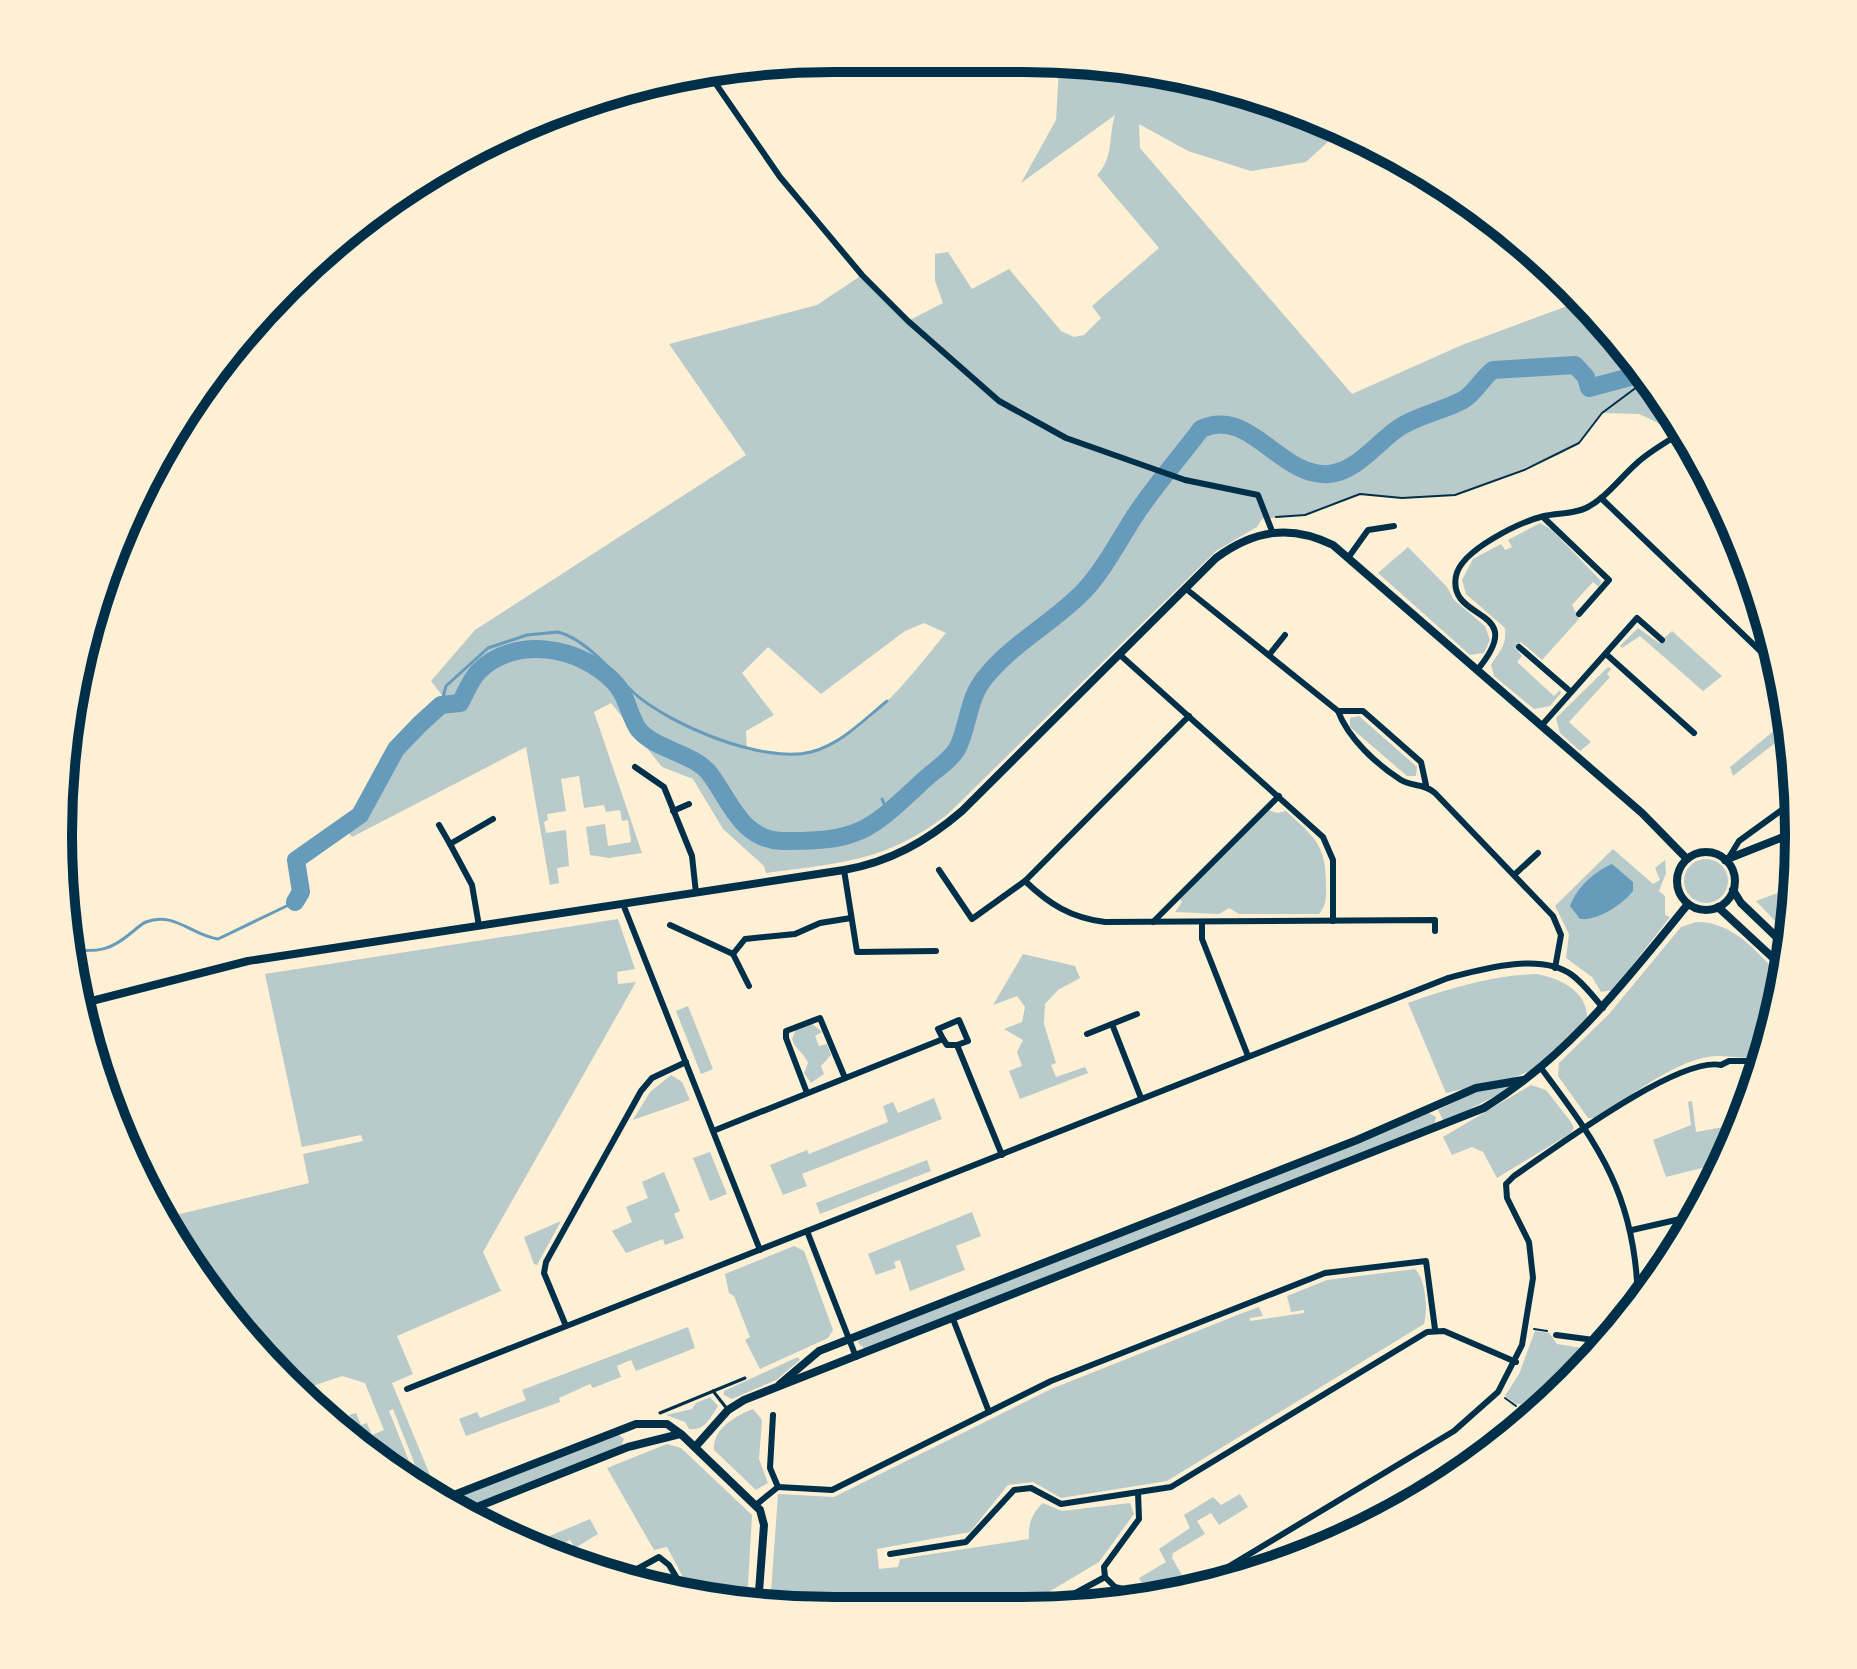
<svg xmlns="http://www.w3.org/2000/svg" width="1857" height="1669" font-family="'Varela Round',sans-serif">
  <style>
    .green { fill: #b9caca; fill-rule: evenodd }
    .water { fill: #669bbc }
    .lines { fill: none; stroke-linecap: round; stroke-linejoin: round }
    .stream { stroke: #669bbc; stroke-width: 3 }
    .river { stroke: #669bbc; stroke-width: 18 }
    .path { stroke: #003049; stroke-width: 2 }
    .service { stroke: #003049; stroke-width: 3 }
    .minor { stroke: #003049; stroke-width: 6 }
    .tertiary { stroke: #003049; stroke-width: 8 }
    .rim { fill: none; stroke: #003049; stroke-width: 10 }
  </style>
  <rect width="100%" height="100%" fill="#fdf0d5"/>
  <g class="green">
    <path d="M1059,68L1174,73L1273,99L1341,130L1306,162L1251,171L1188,151L1139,124L1140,148L1352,394L1462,345L1581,301L1639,362L1680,429L1675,431L1639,414L1602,413L1579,443L1558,455L1455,495L1402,498L1360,494L1305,515L1262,519L1257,527L1216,551L948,814C886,862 840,863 766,873L764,866L723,829L693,779L662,767L611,703L594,712L642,853L609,858L590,855L586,827L605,824L608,846L631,842L628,820L622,821L620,810L606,812L604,805L584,808L579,776L561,779L566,811L547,814L548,820L544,822L546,833L566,830L569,866L557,868L559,883L550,885L526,747L352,837L345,828L360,815L396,749L451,707L431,681L475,630L746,455L669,344L817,305L862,275L908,321L943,303L935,281V254L948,252L972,289L1009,269L1061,331L1074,337L1084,335L1101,318L1092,306L1159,248L1097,175C1114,158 1108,137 1115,115L1021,183L1056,120ZM924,623L946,633C910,676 857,750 796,755C780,756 762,751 747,750L746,731L774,715L742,673L768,647L821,694L905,631Z"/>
    <path d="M1540,523L1552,530L1601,581L1599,587L1593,582L1572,605L1579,619L1542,660L1521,642L1515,648L1522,656L1517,662L1554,696L1560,690L1561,693L1550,706L1534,709L1494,676L1491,665C1499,651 1507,647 1505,628L1466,594L1462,580L1473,559L1501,544L1505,550L1512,547L1508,540Z"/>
    <path d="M1408,547L1447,587L1454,600L1485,626L1490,640L1484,653L1470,655L1378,573Z"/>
    <path d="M1638,628L1659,643L1672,631L1722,676L1703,691L1640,636L1622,648L1620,646Z"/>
    <path d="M1608,667L1611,669L1607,674L1610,677L1569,722L1591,742L1580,751L1560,733L1556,718Z"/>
    <path d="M1359,716L1417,767L1416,776H1407L1350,727V718Z"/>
    <path d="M1787,720L1789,732L1733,776L1730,767Z"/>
    <path d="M1268,810L1277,813L1286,811C1314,837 1326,844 1326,884C1326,897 1327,904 1319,914H1239L1229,908L1219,914L1175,912L1182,902L1180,899Z"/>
    <path d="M1613,849L1653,884L1660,880L1655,868L1665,860L1666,873L1659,891L1665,896V915L1670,917L1613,990L1601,992L1592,977L1566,958L1569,934L1555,906Z"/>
    <circle cx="1706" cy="881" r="22"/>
    <path d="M1794,887L1792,936V939L1756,901Z"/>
    <path d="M618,919L635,969L617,972L618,984L636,982L483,1252L501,1291L397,1336L413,1374L392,1383L435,1487L430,1493L425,1490L393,1409L389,1411L419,1486L367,1454L371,1452L361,1428L349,1415L356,1413L361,1425L367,1423L372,1435L384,1430L365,1383L342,1376L301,1390L219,1308L163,1218L309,1183L303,1154L363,1141L361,1135L302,1147L265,974Z"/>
    <path d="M1696,922C1733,921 1758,953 1782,978L1764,1058C1749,1058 1734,1057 1720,1056C1682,1054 1627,1099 1596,1118H1588L1558,1076L1559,1063L1609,1014L1681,927Z"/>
    <path d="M1023,954L1075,966L1080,978L1058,990L1045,1004L1044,1024L1056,1063L1051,1065L1056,1077L1085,1067L1088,1073L1020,1099L1009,1071L1022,1066L1017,1052L1023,1040L1004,1029L1022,1022L1025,1007L1017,996L993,1005Z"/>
    <path d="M1536,974C1561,978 1588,992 1587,1019L1532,1070L1513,1078L1446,1093L1408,1003C1451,988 1490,976 1536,974Z"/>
    <path d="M688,1006L713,1069L701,1074L676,1011Z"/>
    <path d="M811,1023L822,1032L815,1036L819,1046L827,1044L831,1055L821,1066L824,1074L811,1083L804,1073L808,1063C804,1052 795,1050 792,1039L796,1029Z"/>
    <path d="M671,1075L682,1082L690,1100L633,1120L650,1092Z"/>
    <path d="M1510,1085L1511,1088L1444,1122L1438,1110L1475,1092Z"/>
    <path d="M1531,1085L1546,1090L1571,1122L1574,1128L1571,1133L1497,1178L1483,1152L1472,1147L1452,1155L1443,1137Z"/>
    <path d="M934,1098L942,1119L802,1174L807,1186L783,1195L770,1165L807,1150L809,1154L888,1122L883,1106L893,1102L898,1113Z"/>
    <path d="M1692,1101L1696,1132L1740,1124L1722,1163L1666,1177L1653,1140L1691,1125L1688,1102Z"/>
    <path d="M1429,1113L1436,1117L1434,1126L866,1350L858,1343L860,1338Z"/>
    <path d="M710,1152L727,1194L710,1201L693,1158Z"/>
    <path d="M927,1160L931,1171L820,1214L816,1203Z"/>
    <path d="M664,1172L680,1211L674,1214L684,1238L665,1245L663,1239L626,1253L612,1231L632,1222L626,1207L648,1198L642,1182Z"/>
    <path d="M972,1212L981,1236L956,1246L965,1270L910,1291L900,1260L894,1262L896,1268L876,1275L868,1254Z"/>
    <path d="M561,1221L537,1265L534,1264L524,1237Z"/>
    <path d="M794,1246L804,1251L833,1330L828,1338L760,1369L745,1340L750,1337L734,1296L729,1293L725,1274Z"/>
    <path d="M1415,1269C1426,1280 1428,1310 1424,1324L1167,1481L1061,1498L1033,1482L1008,1485L970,1532L877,1549L879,1569L898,1567L900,1559L1029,1539C1028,1524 1032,1513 1043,1503L1062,1511L1130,1503L1134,1514L1099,1562L1020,1609L770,1607L778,1494L834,1497L1051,1389L1240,1314L1259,1307L1263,1316L1250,1318V1321L1304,1313V1310L1291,1312L1287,1296L1327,1280Z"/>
    <path d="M688,1327L695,1348L636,1371L631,1360L617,1366L621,1377L593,1388L590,1384L559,1398L560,1402L466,1436L459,1419L477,1412L480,1418L526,1400L522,1390Z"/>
    <path d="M1535,1331L1549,1333L1557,1344L1601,1351L1606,1346L1538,1410L1530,1404H1516L1505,1396L1519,1374Z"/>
    <path d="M798,1357L800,1360L776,1380L732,1399L724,1395V1391Z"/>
    <path d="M710,1397L718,1406C710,1418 705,1431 689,1429L685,1422L666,1415L692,1409L696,1403Z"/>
    <path d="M753,1409L762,1420L759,1459L768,1483L756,1490L714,1450C712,1429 737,1415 753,1409Z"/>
    <path d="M618,1434L624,1439L621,1447L459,1511L445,1502Z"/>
    <path d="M667,1444L681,1448L752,1515L747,1603L692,1594L667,1547L654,1550L607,1468Z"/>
    <path d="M1240,1494L1248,1507L1219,1525L1211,1513L1197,1521L1205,1534L1173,1553L1172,1558L1186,1582H1141L1139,1578L1166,1562L1159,1549L1190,1528L1184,1515L1213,1497L1221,1505Z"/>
    <path d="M590,1519L598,1534L575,1548L570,1540L549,1553L528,1545Z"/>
  </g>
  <path class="water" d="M1612,864L1633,882V891C1623,904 1598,921 1580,919L1570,906C1577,887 1594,872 1612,864Z"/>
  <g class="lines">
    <g class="stream">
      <path d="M441,705L446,686L488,648L527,635L558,632C588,640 612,673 634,693C670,725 763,764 811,752C841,744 864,720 887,701"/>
      <path d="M882,799L888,812"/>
      <path d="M73,950C99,952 111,950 131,933C135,930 141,924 146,922C174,911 193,936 218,939L295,902"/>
    </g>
    <path class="river" d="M295,902L301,892L296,860L360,815L396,749L420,724L441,705L460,703C466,693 469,682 478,672C514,635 580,646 614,682C628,696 629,717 639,730C656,750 694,753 710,774C730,801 742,840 782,841C861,842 870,830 925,779C935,770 954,758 959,745C970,719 968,696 988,674C1016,641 1054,622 1084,591C1106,567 1120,538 1138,511C1158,482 1180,457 1201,429C1250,406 1280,478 1329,474C1357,472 1378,441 1400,427C1420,414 1443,411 1463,400C1475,393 1482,378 1493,370L1575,365L1586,377L1589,388L1645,373"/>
    <g class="path">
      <path d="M1276,517L1305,515L1360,494L1402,498L1455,495L1524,470L1579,443L1602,413L1649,378"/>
      <path d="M1534,1329L1547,1331"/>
      <path d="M1505,1398L1516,1406"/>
    </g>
    <g class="service">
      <path d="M713,1391L728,1410"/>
      <path d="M660,1413L745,1378"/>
    </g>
    <g class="minor">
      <path d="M707,71L780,177L862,275L908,321L999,401L1066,438L1185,480L1258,495L1272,531"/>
      <path d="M1601,498L1778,668"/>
      <path d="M1543,517L1609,580L1579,614"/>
      <path d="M1348,558L1368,530L1394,526"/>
      <path d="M1185,588L1338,711"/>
      <path d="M1519,647L1571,692"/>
      <path d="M1119,654L1323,837L1333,860V921"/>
      <path d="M1606,654L1694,733"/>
      <path d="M1269,655L1285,635"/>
      <path d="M1478,669C1530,606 1447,623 1456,576C1461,550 1520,522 1544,516C1558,513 1574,514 1586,508C1606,498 1620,478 1637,463C1650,451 1667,442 1682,432"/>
      <path d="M1542,725L1637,618L1662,640"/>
      <path d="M635,767L664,787L692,856L696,893"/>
      <path d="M1426,785L1421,762L1363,711H1338C1348,738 1376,764 1401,780C1412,787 1424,783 1435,793L1553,916L1561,935L1555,968"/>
      <path d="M673,811L689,804"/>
      <path d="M439,825L450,844"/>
      <path d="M1728,859L1739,841L1797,799"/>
      <path d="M844,870L857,952L936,951"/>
      <path d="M939,870L972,919L1025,881L1189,716"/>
      <path d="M1514,875L1538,853"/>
      <path d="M1025,881C1049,904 1071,918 1105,922L1435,920V931"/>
      <path d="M623,904L760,1250"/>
      <path d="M1153,922L1279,796"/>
      <path d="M1202,922V939L1248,1056"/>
      <path d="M670,925L733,954"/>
      <path d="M479,926L472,885L450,844L493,819"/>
      <path d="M749,986L733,954L745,939L795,934L820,923L851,918"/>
      <path d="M1112,1024L1141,1098"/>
      <path d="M1087,1034L1137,1014"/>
      <path d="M943,1039L938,1029L959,1020L968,1041L957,1045"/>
      <path d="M1541,1068C1601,1148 1636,1198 1638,1302"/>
      <path d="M807,1093L786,1038V1031L820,1018L845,1078"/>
      <path d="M713,1131L943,1039L947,1045H957L1002,1155"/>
      <path d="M1632,1230L1698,1215"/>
      <path d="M807,1231L856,1357"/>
      <path d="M953,1319L989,1412"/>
      <path d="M566,1326L544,1273L546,1262L641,1091L652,1078L686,1062"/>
      <path d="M1556,1335L1609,1342"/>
      <path d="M407,1389L1448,978C1482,969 1541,952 1572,975C1584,984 1594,997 1603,1008"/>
      <path d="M1522,1408L1532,1416"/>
      <path d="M329,1418C349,1418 357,1436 364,1452"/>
      <path d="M778,1487L832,1490L1051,1381L1325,1273L1426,1261L1435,1329"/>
      <path d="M757,1504L778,1487L770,1468L773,1415"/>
      <path d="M890,1554L966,1542L1014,1490L1031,1488L1061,1504L1171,1487L1427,1332L1444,1331L1516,1362"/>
      <path d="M1245,1557L1254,1573"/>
      <path d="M1105,1577L1115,1587L1123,1589L1180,1592"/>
      <path d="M619,1579L659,1557L669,1565L686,1593"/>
      <path d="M1193,1588L1454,1431L1498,1392L1522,1345L1533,1278L1529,1242L1507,1198L1506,1184L1514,1176C1554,1149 1678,1056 1721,1065L1729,1061H1763"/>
      <path d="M1046,1609L1105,1577L1104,1567L1139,1519L1138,1492"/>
    </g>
    <g class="tertiary">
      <circle cx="1706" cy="881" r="29"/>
      <path d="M1725,860L1796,832"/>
      <path d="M1733,890L1741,903L1789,949"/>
      <path d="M1718,907L1785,969"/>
      <path d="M80,1004L248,961L844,870C890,862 927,841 962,811L1216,558C1254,530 1290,524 1333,545L1642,813L1687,859"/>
      <path d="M780,1384L819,1351L1357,1140L1476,1088L1523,1080"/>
      <path d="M696,1446L728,1410L744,1400L1484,1108C1569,1056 1626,980 1688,904"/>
      <path d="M441,1500L636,1424H667L681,1434L760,1510L764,1525L758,1605"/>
      <path d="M462,1513L628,1447L680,1434"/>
    </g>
  </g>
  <path d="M0 0H1857V1669H0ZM834 72H1023A762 762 0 0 1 1785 834V835A762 762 0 0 1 1023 1597H834A762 762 0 0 1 72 835V834A762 762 0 0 1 834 72Z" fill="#fdf0d5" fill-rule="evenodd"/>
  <path class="rim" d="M834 72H1023A762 762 0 0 1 1785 834V835A762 762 0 0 1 1023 1597H834A762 762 0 0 1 72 835V834A762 762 0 0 1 834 72Z"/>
</svg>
